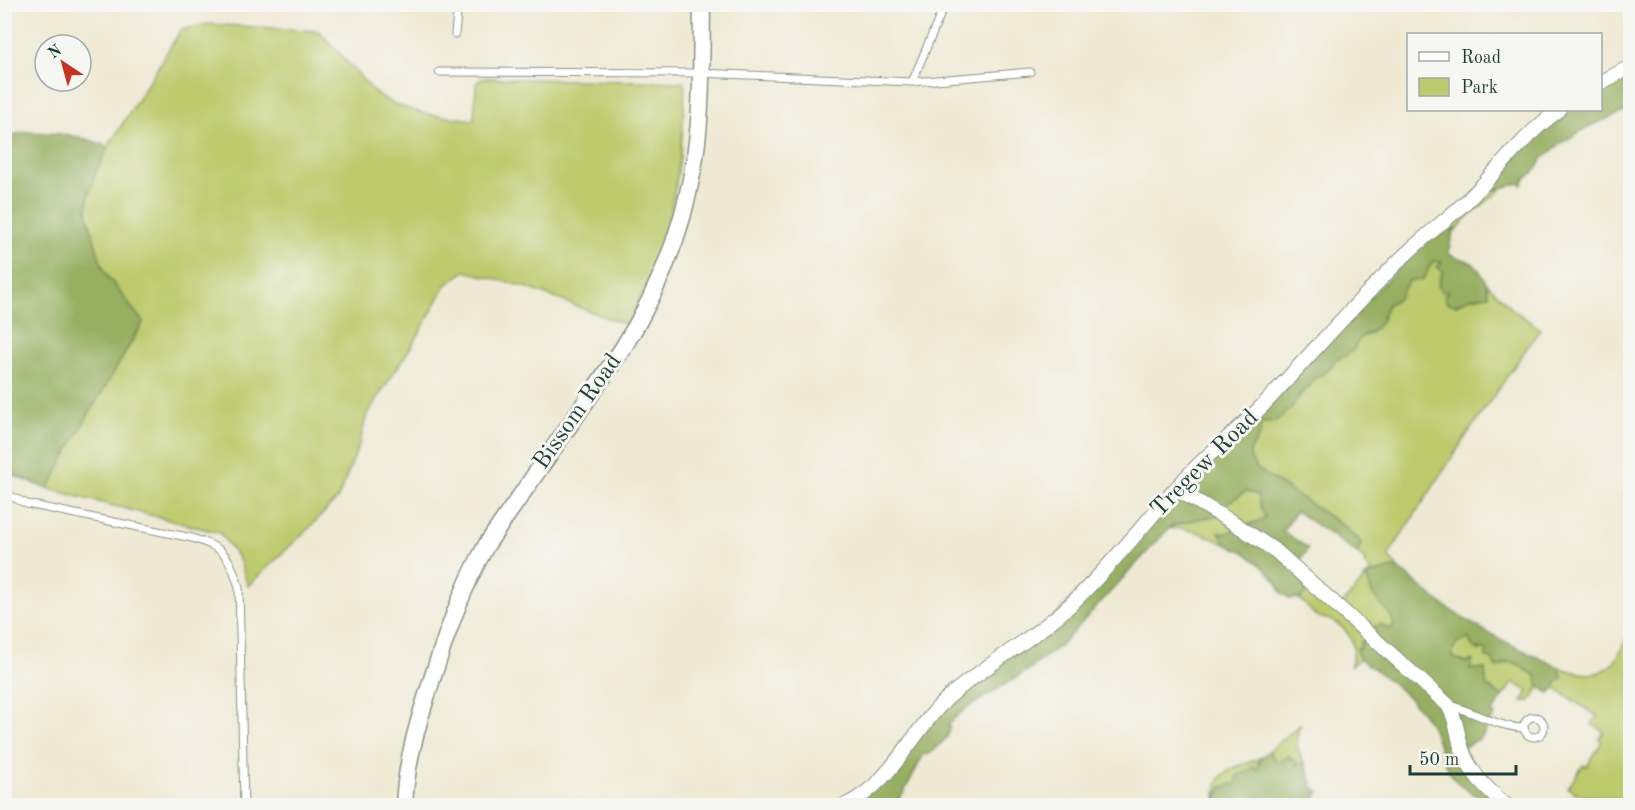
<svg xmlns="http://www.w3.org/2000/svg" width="1635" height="810" font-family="'Old Standard TT',serif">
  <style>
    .green { fill: #bdcb6d; stroke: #6e8450; stroke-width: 1.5 }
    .forest { fill: #96af60; stroke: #5a764a; stroke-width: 1.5 }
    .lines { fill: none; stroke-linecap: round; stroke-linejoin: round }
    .service-casing { stroke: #879384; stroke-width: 9 }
    .minor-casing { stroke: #879384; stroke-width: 16 }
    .tertiary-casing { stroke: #879384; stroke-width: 19 }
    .service { stroke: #fff; stroke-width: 7 }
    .minor { stroke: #fff; stroke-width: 14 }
    .tertiary { stroke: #fff; stroke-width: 16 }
    .labels { text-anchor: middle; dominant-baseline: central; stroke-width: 6; stroke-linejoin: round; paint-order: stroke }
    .street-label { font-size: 24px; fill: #1f3d34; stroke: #f6f6f2 }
  </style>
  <rect width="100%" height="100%" fill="#f6f6f2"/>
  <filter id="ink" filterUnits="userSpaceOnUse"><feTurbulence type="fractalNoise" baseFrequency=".0167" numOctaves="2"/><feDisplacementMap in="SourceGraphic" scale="12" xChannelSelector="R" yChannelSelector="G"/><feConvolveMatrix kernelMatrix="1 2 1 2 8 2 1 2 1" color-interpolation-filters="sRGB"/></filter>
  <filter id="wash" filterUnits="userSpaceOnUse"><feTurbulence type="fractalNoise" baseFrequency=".008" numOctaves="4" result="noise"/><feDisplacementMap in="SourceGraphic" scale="24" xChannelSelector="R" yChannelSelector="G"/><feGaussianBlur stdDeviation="1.35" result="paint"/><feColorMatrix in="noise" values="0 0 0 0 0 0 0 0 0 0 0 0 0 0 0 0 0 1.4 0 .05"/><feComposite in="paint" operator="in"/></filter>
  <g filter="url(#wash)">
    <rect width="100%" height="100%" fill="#efe9d3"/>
    <g class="green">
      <path d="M208,24L319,31L376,94L394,104L425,114L474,120L476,84L482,78L685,82C684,141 676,206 656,263C648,284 636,305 627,325L525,287L465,271L446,285L416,339L367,414L360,442L338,498L310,527L248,586L239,559L220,533L48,489L83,424L143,323L106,274L99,257L87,213L88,198L95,175L108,147L181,30Z"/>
      <path d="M1488,180L1492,189L1500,190L1466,219L1453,234L1455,227L1451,215Z"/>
      <path d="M1433,261L1442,262L1438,267L1444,271L1440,277L1456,305L1469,298L1489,295L1486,282L1511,308L1540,329L1468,433L1388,556L1401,571C1391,566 1384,573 1374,573L1368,579L1372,594L1391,616L1394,625L1392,628L1372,630L1340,607L1371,571L1364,564L1366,561L1357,553L1359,549L1349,531L1337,522L1257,469C1241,449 1257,447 1260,433C1261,429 1260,426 1260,423H1271C1287,414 1296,399 1309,386C1311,384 1312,380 1314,378C1324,369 1328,376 1335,360L1341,358L1361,337L1370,334L1383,317L1384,308L1401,293L1410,280H1422Z"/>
      <path d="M1246,491L1258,495L1266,517L1252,524L1247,539H1244L1243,534L1220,533L1227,545C1207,536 1190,526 1167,529C1173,524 1215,515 1227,512V504Z"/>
      <path d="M1309,587L1372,641L1360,643L1361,648H1357V653L1361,660L1357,661L1350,667C1358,647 1352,631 1332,621C1327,618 1320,619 1315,615C1308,610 1306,602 1298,599L1302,598Z"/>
      <path d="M1630,628V753L1624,771L1625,778L1630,786V805C1619,805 1618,798 1609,797C1587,794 1590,802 1568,788L1583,765L1587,766L1602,742L1599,739L1604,732L1592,724L1597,716L1556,689L1555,684L1562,676L1559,667C1602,684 1617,669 1630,628Z"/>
      <path d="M1469,638L1471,644L1479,651L1485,650L1487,651L1486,657L1492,659L1502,666C1518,655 1522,672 1536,675L1539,687L1531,701L1522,702L1528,691L1513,682L1505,694L1501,696L1486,685L1485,669H1470L1472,661L1466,663L1454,658L1452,651L1458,642Z"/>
      <path d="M1301,724C1293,738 1297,751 1305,764L1303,763L1295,767L1291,759L1287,758L1277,761L1269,751Z"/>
      <path d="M1262,757L1258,762L1259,770H1251L1237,776L1236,783L1222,787L1217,795L1226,805H1217C1210,767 1237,769 1262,757Z"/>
    </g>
    <g class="forest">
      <path d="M1630,73V109L1588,127L1561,143L1542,159L1534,172L1525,179L1522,185L1519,183C1507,186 1499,191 1487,188L1560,110H1600L1601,84Z"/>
      <path d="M27,132C59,133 78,134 108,147L95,175L88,198L87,213L99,257L106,274L143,322L83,424L48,489L5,472V140L12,135Z"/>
      <path d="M1451,215C1459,231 1448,238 1449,254C1455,258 1460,258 1468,261C1480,265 1487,283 1489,295L1469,298L1456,305L1447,303L1444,297L1448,291L1442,292L1438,286L1443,271L1437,267L1442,262L1433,261C1428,266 1428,274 1422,280H1410L1403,289L1400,297L1387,305L1380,323L1375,329L1361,337L1352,351L1345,356L1335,360L1328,371L1313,379L1309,388C1297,390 1298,403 1290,409C1285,413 1281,417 1275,422L1260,423C1260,426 1261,430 1260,433C1256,448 1241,449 1257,469L1347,528L1351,534L1359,539L1361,545L1357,553L1296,511L1283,531L1308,548L1295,568L1309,587L1302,598L1290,599L1281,592L1277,582L1262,566L1244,552L1227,545L1219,532L1227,534L1235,528L1243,534L1244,539H1247L1249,524L1263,520L1265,517L1259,504L1258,495L1246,491L1227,504V512C1216,517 1207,518 1197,519C1189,521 1181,524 1172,525L1063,643L1030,669L967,708L951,721L949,723C952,736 945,739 937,747L935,746L936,749L929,754H924L904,792L894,805L846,806L862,797L929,718L1042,629Z"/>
      <path d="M1392,568C1403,568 1423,590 1433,597C1471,627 1515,647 1559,667L1562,679L1556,682V689L1552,690L1550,693L1539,687L1536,675C1526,673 1522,662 1510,662C1505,662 1500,666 1496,668L1492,659L1486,658L1487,651C1477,647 1474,653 1469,639L1458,642L1452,651L1454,658L1466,663L1473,660L1470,669H1485L1486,685L1501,696L1505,694L1492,713L1495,715L1481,738L1462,748L1500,805C1470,795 1451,785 1441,753C1438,743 1435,731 1429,723C1413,697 1386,677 1361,660L1357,653V648L1361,647V641L1371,640L1373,627L1381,624L1388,629L1392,628L1394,625L1391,616L1372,594L1366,576Z"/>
      <path d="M1269,751L1277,761L1287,758L1289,755L1291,759L1297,762L1295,766L1303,763C1307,768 1313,780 1312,787L1320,792L1316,797L1318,805L1226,806L1216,801L1222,787L1236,783L1237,775L1246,773L1248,770H1251L1253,767L1258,770L1260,759Z"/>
    </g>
  </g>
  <g filter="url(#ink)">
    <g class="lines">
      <defs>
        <g id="service">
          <path d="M455,34L458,4"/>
          <path d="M439,72L700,73L912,82L1030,72"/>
          <path d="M912,82L945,4"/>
          <path d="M4,493L27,504L192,538C225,549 228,553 239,587L244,806"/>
          <path d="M1448,705C1474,711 1496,727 1524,728"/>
          <circle cx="1534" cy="727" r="10"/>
          <path d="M1555,805L1557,806"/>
        </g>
        <g id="minor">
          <path d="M1600,83L1630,67"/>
          <path d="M1176,489L1234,523L1277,552L1448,705C1456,717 1457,732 1461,746C1469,773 1486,788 1507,806"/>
          <path d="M844,806C893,784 912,729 951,695C988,663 1032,640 1068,607C1110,568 1144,523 1183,481C1209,452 1241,429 1267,401C1313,352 1357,301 1405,255C1426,235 1449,218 1470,198C1500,168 1524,135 1559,110"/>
        </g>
        <path id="tertiary" d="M404,806C406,760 419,719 433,676C449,627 462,589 487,544L623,348C656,295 681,236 692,174C703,119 701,61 702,4"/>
      </defs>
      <use href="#service" class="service-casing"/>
      <use href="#minor" class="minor-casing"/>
      <use href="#tertiary" class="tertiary-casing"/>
      <use href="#service" class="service"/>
      <use href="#minor" class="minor"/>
      <use href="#tertiary" class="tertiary"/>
    </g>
  </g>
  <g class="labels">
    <g class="street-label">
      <text transform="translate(578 412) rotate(-55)">Bissom Road</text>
      <text transform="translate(1205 464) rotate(-45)">Tregew Road</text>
    </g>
  </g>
  <rect width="1635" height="810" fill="none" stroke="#f6f6f2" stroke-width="24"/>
  <rect x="1407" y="33" width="195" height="78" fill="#f6f6f2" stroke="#a0aca6" stroke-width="1.5"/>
  <rect x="1419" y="52" width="30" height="9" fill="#ffffff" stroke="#a0aca6" stroke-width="1.5"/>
  <text x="1461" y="63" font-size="18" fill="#1f3d34">Road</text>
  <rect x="1419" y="78" width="30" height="18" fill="#bdcb6d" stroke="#a0aca6" stroke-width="1.5"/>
  <text x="1461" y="93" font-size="18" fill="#1f3d34">Park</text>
  <g transform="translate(63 63) rotate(324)"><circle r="28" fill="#f6f6f2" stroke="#a0aca6" stroke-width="1.5"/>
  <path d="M0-4.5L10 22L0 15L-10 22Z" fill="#c8321e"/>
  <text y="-9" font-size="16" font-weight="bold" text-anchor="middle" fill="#1f3d34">N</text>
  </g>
  <path d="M1410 765v9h106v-9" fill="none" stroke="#1f3d34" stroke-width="3"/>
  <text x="1419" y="765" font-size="18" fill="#1f3d34" stroke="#f6f6f2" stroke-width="4.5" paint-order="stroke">50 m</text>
</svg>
